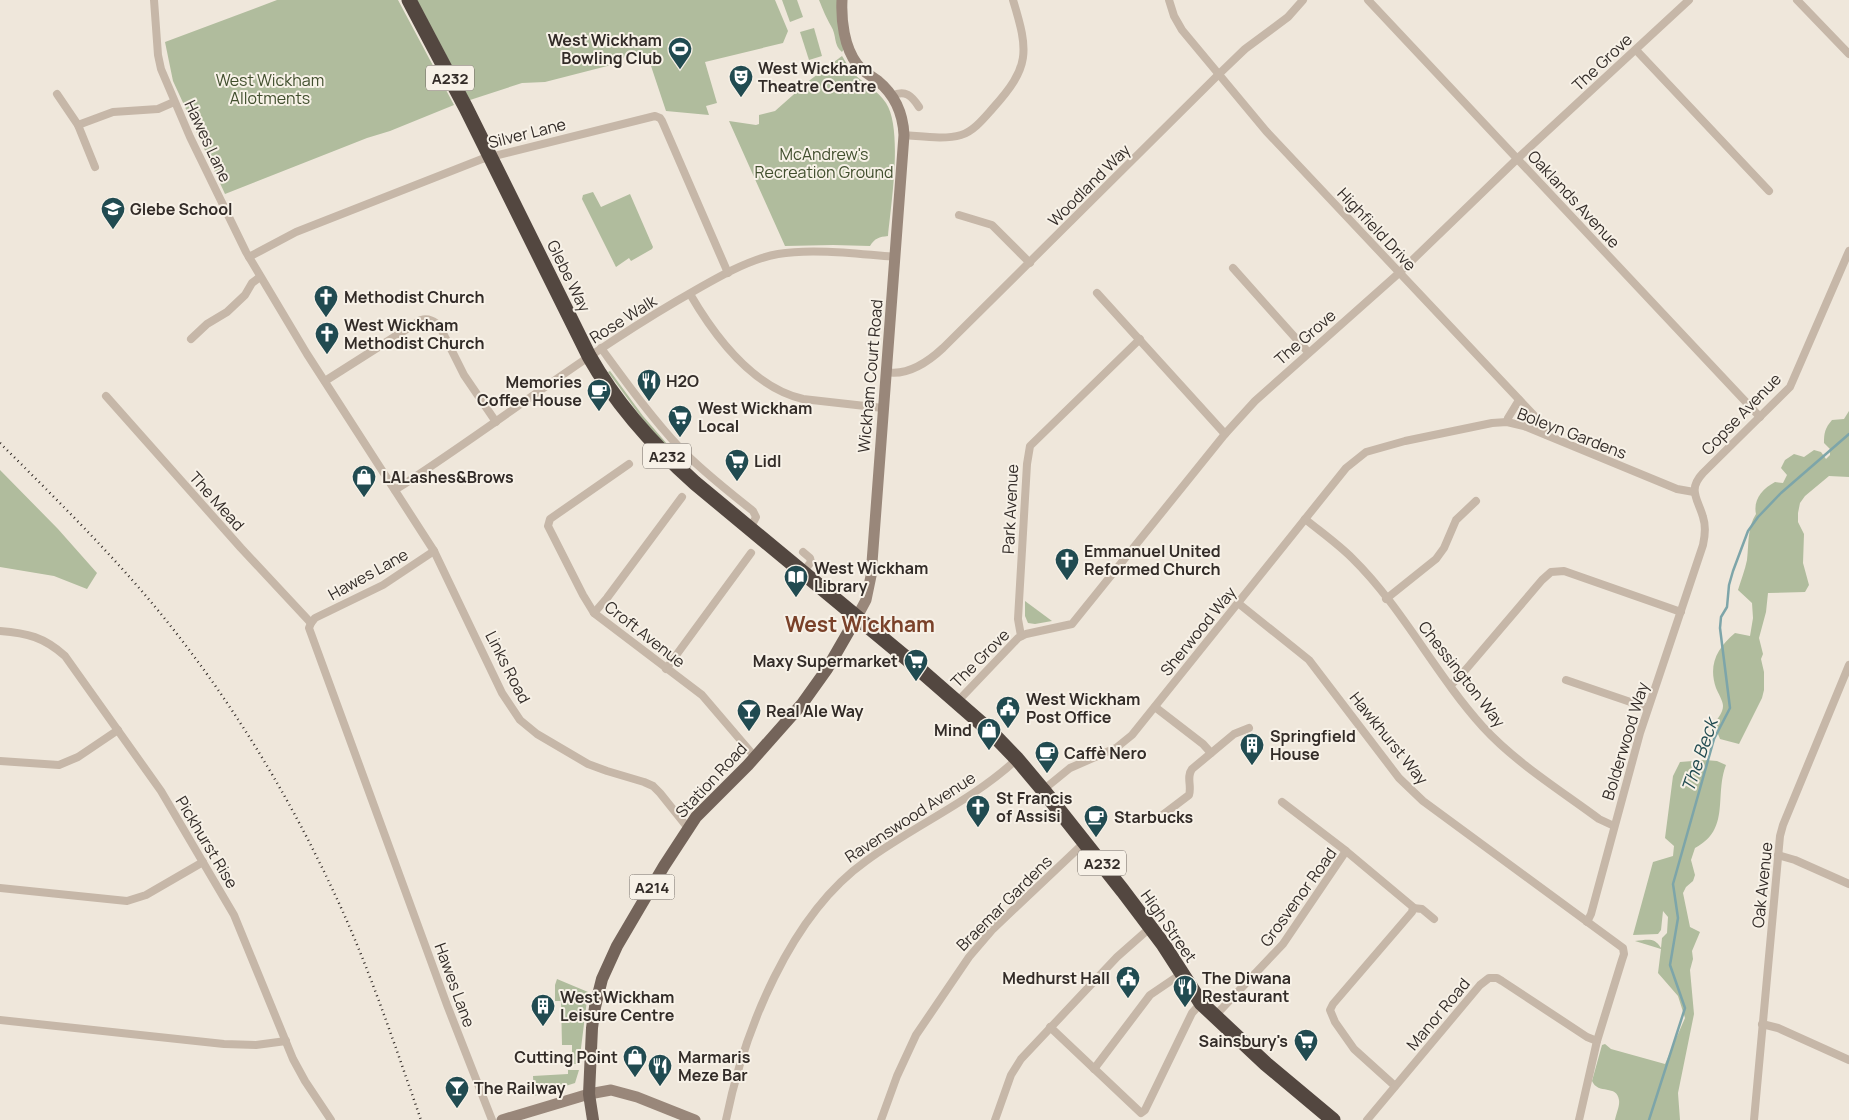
<svg xmlns="http://www.w3.org/2000/svg" width="1849" height="1120" font-family="Manrope,sans-serif">
  <style>
    .green { fill: #b0bc9d }
    .lines { fill: none; stroke-linecap: round; stroke-linejoin: round }
    .stream { stroke: #7da5a9; stroke-width: 2.5 }
    .street { stroke: #c6b7a8; stroke-width: 8 }
    .secondary { stroke: #99877a; stroke-width: 11 }
    .primary { stroke: #74645a; stroke-width: 12 }
    .highway { stroke: #534740; stroke-width: 15 }
    .rail { stroke: #332c28; stroke-width: 2.5; stroke-dasharray: 1 4; stroke-linecap: butt }
    .labels { text-anchor: middle; dominant-baseline: central; stroke-width: 4; stroke-linejoin: round; paint-order: stroke }
    .shield { fill: #f7f1e7; stroke: #6e6761; stroke-width: 1 }
    .shield-label { font-size: 15px; font-weight: bold; fill: #332c28 }
    .poi-label { font-size: 16px; font-weight: bold; fill: #332c28; stroke: #f7f1e7; text-anchor: start }
    .street-label { font-size: 16px; fill: #332c28; stroke: #f7f1e7 }
    .park-label { font-size: 16px; fill: #414f2e; stroke: #f7f1e7 }
    .water-label { font-size: 18px; font-style: italic; fill: #214b51; stroke: #f7f1e7 }
    .district-label { font-size: 21px; font-weight: bold; fill: #7a4129; stroke: #f7f1e7 }
  </style>
  <rect width="100%" height="100%" fill="#efe7db"/>
  <g class="green">
    <path d="M277,0H398L454,105L390,131L367,138L225,194L173,81L165,42Z"/>
    <path d="M417,0H775L788,31L783,43L705,62L717,103L706,106L709,115L666,111L647,54L634,53L631,56L626,55L619,63L545,82L522,83L470,100Z"/>
    <path d="M782,0H797L803,17L790,22Z"/>
    <path d="M819,0H837L844,49L842,52C833,45 837,35 831,26C826,17 823,10 819,0Z"/>
    <path d="M814,28L822,56L809,60L800,32Z"/>
    <path d="M842,56C846,62 849,69 855,75C865,84 878,91 886,103C903,129 891,204 888,236C879,237 875,238 870,246L833,245L785,246L729,121L756,125L759,124V115L775,111L810,80Z"/>
    <path d="M593,192L601,207L630,194L653,247L652,249L631,261L629,258L616,267L582,199L583,195Z"/>
    <path d="M610,371L643,416L668,445L666,447L641,417L611,376L608,372Z"/>
    <path d="M1849,411V477L1829,476L1805,496L1800,503L1798,513V522L1804,534L1803,563L1809,585L1805,592L1768,593L1766,612L1759,638L1763,654L1761,659L1764,672V690L1762,698L1739,744L1720,739L1714,724C1717,719 1723,713 1723,706C1723,701 1718,693 1716,688C1708,665 1717,648 1735,633L1750,636L1753,618L1752,603L1738,590C1741,580 1745,570 1747,560C1749,544 1747,528 1756,514C1753,500 1762,489 1775,482L1783,483L1787,475L1781,468L1785,460L1794,454L1804,457L1814,450L1821,452L1826,459L1830,455V449L1824,443C1824,433 1825,428 1832,420L1844,419Z"/>
    <path d="M0,470L58,529L97,573L87,589L54,576L0,567Z"/>
    <path d="M1025,601L1052,621L1035,624L1028,623L1025,616Z"/>
    <path d="M1705,760L1717,761L1726,765C1714,796 1731,829 1695,848L1691,860L1695,875L1693,881L1686,887L1683,893L1690,927L1700,932L1692,951L1693,959L1690,970L1694,1014L1678,1093L1680,1120H1615C1616,1114 1620,1106 1619,1100C1617,1084 1598,1095 1592,1081L1602,1045L1605,1044L1611,1049L1665,1064L1685,1018L1678,996L1658,973L1661,949L1635,941C1648,940 1654,937 1661,948L1662,938L1667,933L1668,917L1663,911L1661,930L1658,934L1633,935L1653,862L1673,856L1674,846L1665,838L1673,776L1680,762Z"/>
    <path d="M557,979L588,992L579,1064H572V1045H562L561,1001H555V985Z"/>
    <path d="M568,1070H579L575,1083L534,1096L533,1076L568,1074Z"/>
  </g>
  <g class="lines">
    <path class="stream" d="M1649,1120L1685,1008L1670,965L1678,918L1673,884L1714,739L1730,708L1720,628L1721,617L1727,607L1729,585L1733,571L1748,531L1758,517L1781,493L1849,434"/>
    <g class="street">
      <path d="M154,0L158,55L161,69L190,137L246,252L307,354L434,551L383,585L315,618L311,623L309,628L447,1005L492,1120"/>
      <path d="M1169,0L1174,16L1182,30L1266,131L1544,426L1547,435"/>
      <path d="M1368,0L1760,417"/>
      <path d="M1797,0L1849,54"/>
      <path d="M1636,50L1769,191"/>
      <path d="M57,94L78,125L95,167"/>
      <path d="M892,96C905,89 912,96 919,107"/>
      <path d="M78,125L113,112L158,109L174,102"/>
      <path d="M904,135C921,136 944,140 961,135C974,131 984,118 993,108C1030,67 1029,52 1013,0"/>
      <path d="M959,215L992,225L1030,263"/>
      <path d="M249,257L296,232L482,159L655,116L660,118L662,121L728,273"/>
      <path d="M1233,268L1308,352"/>
      <path d="M1097,293L1225,434"/>
      <path d="M690,294C715,337 752,387 803,399L883,408"/>
      <path d="M191,339L207,324L227,312L245,295L252,283L260,277"/>
      <path d="M601,348C626,382 651,417 680,448C702,471 728,491 753,511L756,517L750,529"/>
      <path d="M886,372C907,376 928,362 943,348L1218,75L1245,49L1288,17L1303,0"/>
      <path d="M325,381L421,320C428,318 435,321 440,327L464,375L496,422"/>
      <path d="M106,396L241,548L311,623"/>
      <path d="M1507,422L1508,418L1519,400"/>
      <path d="M629,464L550,519L548,526L583,595L594,613L702,695L755,757"/>
      <path d="M395,490C490,429 578,359 675,302C705,285 744,260 778,254C812,248 860,254 895,257"/>
      <path d="M1305,519C1321,532 1338,544 1352,558C1403,608 1435,674 1483,727C1516,763 1560,790 1599,819L1614,826"/>
      <path d="M434,551L502,693L520,720L537,734L588,764L607,771L644,782L653,786L660,793L688,828"/>
      <path d="M803,552L810,558L811,562L803,572"/>
      <path d="M1386,599L1436,559L1444,548L1456,520L1476,501"/>
      <path d="M1238,603L1309,660L1399,778L1423,801L1623,948L1624,954L1622,960L1597,1041L1579,1120"/>
      <path d="M594,613L607,598L682,497"/>
      <path d="M0,631C27,633 44,637 65,656L161,791L234,915L293,1059L305,1081L331,1120"/>
      <path d="M1021,636L1018,619L1027,464L1030,446L1140,339"/>
      <path d="M666,669L751,553"/>
      <path d="M1566,680L1648,708"/>
      <path d="M1451,685L1462,674L1542,580L1551,572L1564,571L1681,612"/>
      <path d="M958,701L1018,638L1026,634L1072,624L1225,434L1255,401L1399,273L1517,159L1689,0"/>
      <path d="M1155,707L1203,744L1211,753"/>
      <path d="M0,761L59,765L78,757L118,730"/>
      <path d="M1043,790L1070,768L1116,748L1132,735L1346,468L1366,452L1405,441L1492,423L1507,422L1524,426L1677,489L1694,492"/>
      <path d="M1282,802L1346,851L1413,907L1412,912L1333,1004L1330,1010L1335,1022L1354,1049L1395,1086"/>
      <path d="M1160,817L1189,795C1192,786 1186,777 1192,769L1234,734L1249,728"/>
      <path d="M1778,855L1795,860L1849,884"/>
      <path d="M0,888L127,901L146,895L203,862"/>
      <path d="M1413,908L1422,909L1434,919"/>
      <path d="M1587,922L1591,914L1640,733L1703,545C1705,536 1706,526 1703,517C1698,499 1687,490 1703,473L1790,387L1849,251"/>
      <path d="M1214,1017L1283,944L1346,851"/>
      <path d="M0,1020L224,1044L256,1045L286,1041"/>
      <path d="M1762,1024L1778,1028L1849,1060"/>
      <path d="M1050,1027L1141,1113L1145,1110L1192,1013L1201,1003"/>
      <path d="M1094,1069L1150,995L1181,974"/>
      <path d="M726,1120C744,1031 790,915 866,861C915,825 972,801 1017,759"/>
      <path d="M881,1120L897,1076L916,1035L969,957L993,929L1085,842"/>
      <path d="M995,1120L1011,1075L1021,1059L1117,957L1151,927"/>
      <path d="M1367,1120L1480,985L1489,978H1497L1502,981L1587,1037L1597,1041"/>
      <path d="M1754,1120L1780,836L1783,825L1849,665"/>
    </g>
    <g class="secondary">
      <path d="M842,0C841,20 844,47 857,64C862,71 870,75 878,81C895,95 903,114 904,135L871,576L866,600L857,617"/>
      <path d="M502,1120L589,1094L611,1090L637,1097L695,1120"/>
    </g>
    <path class="primary" d="M593,1120L589,1094L592,1028L595,1007L602,979L617,946L664,866L696,817L748,765L802,704L827,669L857,617"/>
    <path class="highway" d="M409,0L466,108L589,356C616,404 655,447 695,483L911,662L990,731L1017,759L1043,790L1123,891L1163,944L1201,1003L1266,1064L1333,1120"/>
    <path class="rail" d="M0,443C50,493 100,542 146,596C219,682 280,779 329,882C366,958 393,1040 421,1120"/>
  </g>
  <defs>
    <symbol id="stadium-pin" viewBox="-11 -11 22 30"><path d="M0 17L-7.5 6A9.5 9.5 0 1 1 7.5 6Z" fill="#214b51" stroke="#f7f1e7"/><path d="M0-5a6.5 5 0 1 0 0 10a6.5 5 0 1 0 0-10ZM-3.5-1.8h7v3.6h-7Z" fill="#fff"/></symbol>
    <symbol id="theatre-pin" viewBox="-11 -11 22 30"><path d="M0 17L-7.5 6A9.5 9.5 0 1 1 7.5 6Z" fill="#214b51" stroke="#f7f1e7"/><path d="M-5-5.5Q0-4 5-5.5V0Q5 5 0 6Q-5 5-5 0ZM-3.3-2.5H-1v1.5H-3.3ZM1-2.5H3.3v1.5H1ZM-2.8 1Q0 5.5 2.8 1Z" fill="#fff"/></symbol>
    <symbol id="school-pin" viewBox="-11 -11 22 30"><path d="M0 17L-7.5 6A9.5 9.5 0 1 1 7.5 6Z" fill="#214b51" stroke="#f7f1e7"/><path d="M0-5L7-2L0 1L-7-2ZM-4 1L0 2.5L4 1V4Q0 6-4 4Z" fill="#fff"/></symbol>
    <symbol id="church-pin" viewBox="-11 -11 22 30"><path d="M0 17L-7.5 6A9.5 9.5 0 1 1 7.5 6Z" fill="#214b51" stroke="#f7f1e7"/><path d="M-1.2-6h2.4v3.5h3.3v2.4h-3.3V6h-2.4V-.1h-3.3v-2.4h3.3Z" fill="#fff"/></symbol>
    <symbol id="restaurant-pin" viewBox="-11 -11 22 30"><path d="M0 17L-7.5 6A9.5 9.5 0 1 1 7.5 6Z" fill="#214b51" stroke="#f7f1e7"/><path d="M-5-6h1v4h1v-4h1v4h1v-4h1v5L-1.5 .5V6h-2V.5L-5-1ZM5-6V6H3V1.5H1.5Q1.5-4 5-6Z" fill="#fff"/></symbol>
    <symbol id="cafe-pin" viewBox="-11 -11 22 30"><path d="M0 17L-7.5 6A9.5 9.5 0 1 1 7.5 6Z" fill="#214b51" stroke="#f7f1e7"/><path d="M-5.5-4.5H6V0H3Q3 3.5 0 3.5H-2.5Q-5.5 3.5-5.5 0ZM3-3.2v2h1.7v-2ZM-6 4.5H4V6H-6Z" fill="#fff"/></symbol>
    <symbol id="supermarket-pin" viewBox="-11 -11 22 30"><path d="M0 17L-7.5 6A9.5 9.5 0 1 1 7.5 6Z" fill="#214b51" stroke="#f7f1e7"/><path d="M-6-5.5h2.5l.6 2H6L4.5 2H-2.5L-4.4-4H-6ZM-1.5 3.2a1.3 1.3 0 1 0 .1 0ZM3 3.2a1.3 1.3 0 1 0 .1 0Z" fill="#fff"/></symbol>
    <symbol id="shop-pin" viewBox="-11 -11 22 30"><path d="M0 17L-7.5 6A9.5 9.5 0 1 1 7.5 6Z" fill="#214b51" stroke="#f7f1e7"/><path d="M-5-2.5h2.3a2.7 3.5 0 0 1 5.4 0H5L5.5 6h-11ZM-1.5-2.5h3a1.5 2.3 0 0 0-3 0Z" fill="#fff"/></symbol>
    <symbol id="library-pin" viewBox="-11 -11 22 30"><path d="M0 17L-7.5 6A9.5 9.5 0 1 1 7.5 6Z" fill="#214b51" stroke="#f7f1e7"/><path d="M-6-4Q-3-5.5-.7-3.5V5Q-3 3-6 4ZM6-4Q3-5.5 .7-3.5V5Q3 3 6 4Z" fill="#fff"/></symbol>
    <symbol id="civic-pin" viewBox="-11 -11 22 30"><path d="M0 17L-7.5 6A9.5 9.5 0 1 1 7.5 6Z" fill="#214b51" stroke="#f7f1e7"/><path d="M-.6-6.5H3V-4.5H.6V-3L4-1V1h2V6H-6V1h2V-1L-.6-3ZM-1.2 2.5V6h2.4V2.5Z" fill="#fff"/></symbol>
    <symbol id="bar-pin" viewBox="-11 -11 22 30"><path d="M0 17L-7.5 6A9.5 9.5 0 1 1 7.5 6Z" fill="#214b51" stroke="#f7f1e7"/><path d="M-6-5H6L.8 .8V4.5H3.5V6h-7V4.5H-.8V.8Z" fill="#fff"/></symbol>
    <symbol id="building-pin" viewBox="-11 -11 22 30"><path d="M0 17L-7.5 6A9.5 9.5 0 1 1 7.5 6Z" fill="#214b51" stroke="#f7f1e7"/><path d="M-4-6H4V6H1V3H-1V6H-4ZM-2.5-4.3h1.7v1.8h-1.7ZM.8-4.3h1.7v1.8H.8ZM-2.5-1h1.7V.8h-1.7ZM.8-1h1.7V.8H.8Z" fill="#fff"/></symbol>
  </defs>
  <g fill-rule="evenodd">
    <use href="#stadium-pin" x="666" y="35" width="28" height="38"/>
    <use href="#theatre-pin" x="727" y="63" width="28" height="38"/>
    <use href="#school-pin" x="99" y="195" width="28" height="38"/>
    <use href="#church-pin" x="312" y="283" width="28" height="38"/>
    <use href="#church-pin" x="313" y="320" width="28" height="38"/>
    <use href="#restaurant-pin" x="635" y="367" width="28" height="38"/>
    <use href="#cafe-pin" x="585" y="377" width="28" height="38"/>
    <use href="#supermarket-pin" x="666" y="403" width="28" height="38"/>
    <use href="#supermarket-pin" x="723" y="447" width="28" height="38"/>
    <use href="#shop-pin" x="350" y="463" width="28" height="38"/>
    <use href="#church-pin" x="1053" y="546" width="28" height="38"/>
    <use href="#library-pin" x="782" y="563" width="28" height="38"/>
    <use href="#supermarket-pin" x="902" y="647" width="28" height="38"/>
    <use href="#civic-pin" x="994" y="694" width="28" height="38"/>
    <use href="#bar-pin" x="735" y="697" width="28" height="38"/>
    <use href="#shop-pin" x="975" y="716" width="28" height="38"/>
    <use href="#building-pin" x="1238" y="731" width="28" height="38"/>
    <use href="#cafe-pin" x="1033" y="739" width="28" height="38"/>
    <use href="#church-pin" x="964" y="793" width="28" height="38"/>
    <use href="#cafe-pin" x="1082" y="803" width="28" height="38"/>
    <use href="#civic-pin" x="1114" y="964" width="28" height="38"/>
    <use href="#restaurant-pin" x="1171" y="973" width="28" height="38"/>
    <use href="#building-pin" x="529" y="992" width="28" height="38"/>
    <use href="#supermarket-pin" x="1292" y="1027" width="28" height="38"/>
    <use href="#shop-pin" x="621" y="1043" width="28" height="38"/>
    <use href="#restaurant-pin" x="646" y="1052" width="28" height="38"/>
    <use href="#bar-pin" x="443" y="1074" width="28" height="38"/>
  </g>
  <g class="labels">
    <g class="shield">
      <rect x="426" y="65.5" width="48" height="25" rx="4"/>
      <rect x="643" y="443.5" width="48" height="25" rx="4"/>
      <rect x="1078" y="850.5" width="48" height="25" rx="4"/>
      <rect x="629.5" y="874.5" width="45" height="25" rx="4"/>
    </g>
    <g class="shield-label">
      <text x="450" y="78">A232</text>
      <text x="667" y="456">A232</text>
      <text x="1102" y="863">A232</text>
      <text x="652" y="887">A214</text>
    </g>
    <g class="poi-label">
      <text x="662" y="40" text-anchor="end">West Wickham<tspan x="662" dy="18">Bowling Club</tspan></text>
      <text x="758" y="68">West Wickham<tspan x="758" dy="18">Theatre Centre</tspan></text>
      <text x="130" y="209">Glebe School</text>
      <text x="344" y="297">Methodist Church</text>
      <text x="344" y="325">West Wickham<tspan x="344" dy="18">Methodist Church</tspan></text>
      <text x="666" y="381">H2O</text>
      <text x="582" y="382" text-anchor="end">Memories<tspan x="582" dy="18">Coffee House</tspan></text>
      <text x="698" y="408">West Wickham<tspan x="698" dy="18">Local</tspan></text>
      <text x="754" y="461">Lidl</text>
      <text x="382" y="477">LALashes&amp;Brows</text>
      <text x="1084" y="551">Emmanuel United<tspan x="1084" dy="18">Reformed Church</tspan></text>
      <text x="814" y="568">West Wickham<tspan x="814" dy="18">Library</tspan></text>
      <text x="898" y="661" text-anchor="end">Maxy Supermarket</text>
      <text x="1026" y="699">West Wickham<tspan x="1026" dy="18">Post Office</tspan></text>
      <text x="766" y="711">Real Ale Way</text>
      <text x="972" y="730" text-anchor="end">Mind</text>
      <text x="1270" y="736">Springfield<tspan x="1270" dy="18">House</tspan></text>
      <text x="1064" y="753">Caffè Nero</text>
      <text x="996" y="798">St Francis<tspan x="996" dy="18">of Assisi</tspan></text>
      <text x="1114" y="817">Starbucks</text>
      <text x="1110" y="978" text-anchor="end">Medhurst Hall</text>
      <text x="1202" y="978">The Diwana<tspan x="1202" dy="18">Restaurant</tspan></text>
      <text x="560" y="997">West Wickham<tspan x="560" dy="18">Leisure Centre</tspan></text>
      <text x="1288" y="1041" text-anchor="end">Sainsbury's</text>
      <text x="618" y="1057" text-anchor="end">Cutting Point</text>
      <text x="678" y="1057">Marmaris<tspan x="678" dy="18">Meze Bar</tspan></text>
      <text x="474" y="1088">The Railway</text>
    </g>
    <g class="street-label">
      <text transform="translate(1602 62) rotate(-43)">The Grove</text>
      <text transform="translate(527 133) rotate(-14)">Silver Lane</text>
      <text transform="translate(208 141) rotate(65)">Hawes Lane</text>
      <text transform="translate(1089 185) rotate(-45)">Woodland Way</text>
      <text transform="translate(1574 199) rotate(47)">Oaklands Avenue</text>
      <text transform="translate(1377 229) rotate(47)">Highfield Drive</text>
      <text transform="translate(569 276) rotate(64)">Glebe Way</text>
      <text transform="translate(623 319) rotate(-32)">Rose Walk</text>
      <text transform="translate(1305 337) rotate(-41)">The Grove</text>
      <text transform="translate(870 376) rotate(-85)">Wickham Court Road</text>
      <text transform="translate(1741 414) rotate(-46)">Copse Avenue</text>
      <text transform="translate(1572 433) rotate(21)">Boleyn Gardens</text>
      <text transform="translate(217 501) rotate(48)">The Mead</text>
      <text transform="translate(1010 509) rotate(-87)">Park Avenue</text>
      <text transform="translate(368 574) rotate(-29)">Hawes Lane</text>
      <text transform="translate(1198 631) rotate(-51)">Sherwood Way</text>
      <text transform="translate(645 634) rotate(38)">Croft Avenue</text>
      <text transform="translate(980 658) rotate(-45)">The Grove</text>
      <text transform="translate(508 667) rotate(63)">Links Road</text>
      <text transform="translate(1462 674) rotate(52)">Chessington Way</text>
      <text transform="translate(1389 738) rotate(51)">Hawkhurst Way</text>
      <text transform="translate(1625 741) rotate(-73)">Bolderwood Way</text>
      <text transform="translate(711 780) rotate(-47)">Station Road</text>
      <text transform="translate(910 817) rotate(-33)">Ravenswood Avenue</text>
      <text transform="translate(207 842) rotate(59)">Pickhurst Rise</text>
      <text transform="translate(1762 885) rotate(-84)">Oak Avenue</text>
      <text transform="translate(1298 897) rotate(-54)">Grosvenor Road</text>
      <text transform="translate(1004 903) rotate(-45)">Braemar Gardens</text>
      <text transform="translate(1169 926) rotate(55)">High Street</text>
      <text transform="translate(455 985) rotate(70)">Hawes Lane</text>
      <text transform="translate(1438 1014) rotate(-50)">Manor Road</text>
    </g>
    <g class="park-label">
      <text x="270" y="80">West Wickham<tspan x="270" dy="18">Allotments</tspan></text>
      <text x="824" y="154">McAndrew's<tspan x="824" dy="18">Recreation Ground</tspan></text>
    </g>
    <g class="water-label">
      <text transform="translate(1699 755) rotate(-71)">The Beck</text>
    </g>
    <g class="district-label">
      <text x="860" y="624">West Wickham</text>
    </g>
  </g>
</svg>
